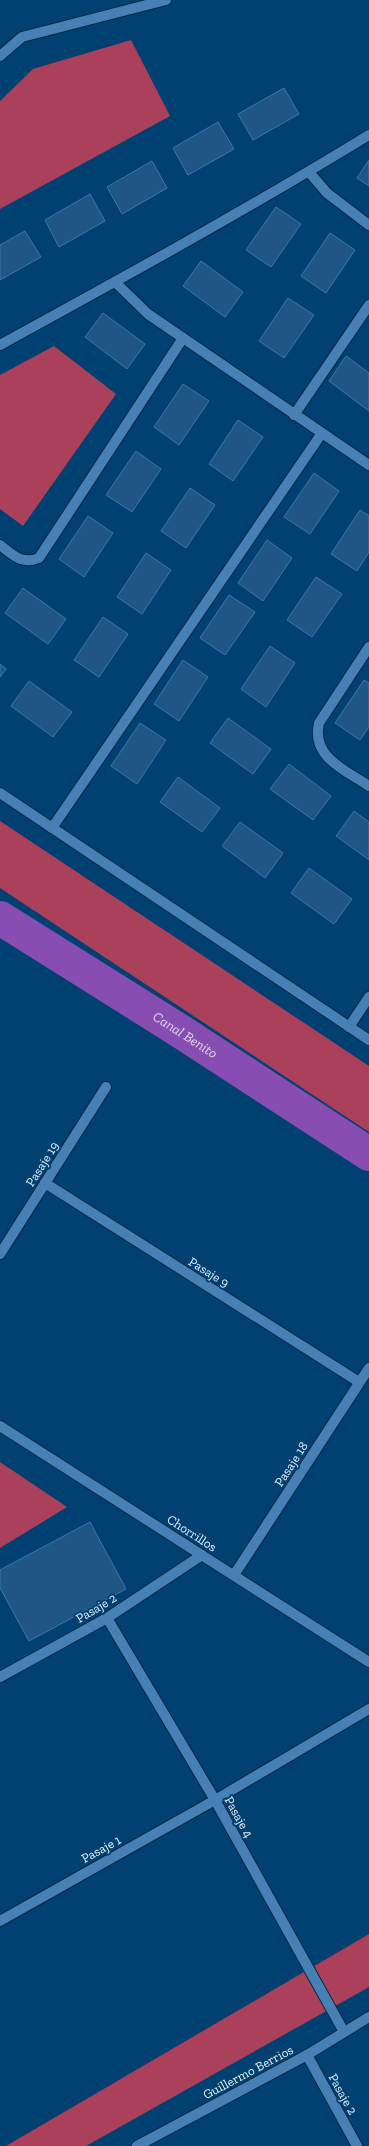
<svg xmlns="http://www.w3.org/2000/svg" width="369" height="2146" font-family="'Zilla Slab',serif">
  <style>
    .green { fill: #ab405a }
    .lines { fill: none; stroke-linecap: round; stroke-linejoin: round }
    .canal { stroke: #874db3; stroke-width: 34 }
    .building { fill: #205686; stroke: #3e76ab }
    .minor-casing { stroke: #092742; stroke-width: 12 }
    .tertiary-casing { stroke: #092742; stroke-width: 12 }
    .minor { stroke: #4780b5; stroke-width: 10 }
    .tertiary { stroke: #4780b5; stroke-width: 10 }
    .labels { text-anchor: middle; dominant-baseline: central; stroke-width: 4; stroke-linejoin: round; paint-order: stroke }
    .street-label { font-size: 13px; fill: #e2eefa; stroke: #004172 }
    .water-label { font-size: 14px; font-style: italic; fill: #e3d5ef; stroke: #004172 }
  </style>
  <rect width="100%" height="100%" fill="#004172"/>
  <g class="green">
    <path d="M131,40L170,116L0,209V101L33,69Z"/>
    <path d="M54,346L116,394L23,526L0,509V375Z"/>
    <path d="M0,821L369,1066V1132L0,888Z"/>
    <path d="M0,1462L67,1507L0,1548Z"/>
    <path d="M369,1934V1987L86,2146H6Z"/>
  </g>
  <g class="lines">
    <path class="canal" id="s1" d="M0,918L180,1031L369,1154"/>
  </g>
  <g class="building">
    <path d="M284,88L299,114L253,140L238,114Z"/>
    <path d="M218,122L234,149L188,175L173,148Z"/>
    <path d="M369,160V186L357,178Z"/>
    <path d="M152,161L167,188L122,214L107,187Z"/>
    <path d="M90,194L105,221L59,247L45,220Z"/>
    <path d="M276,207L301,224L271,267L246,250Z"/>
    <path d="M25,231L41,257L0,280V245Z"/>
    <path d="M330,233L355,250L326,293L301,276Z"/>
    <path d="M201,261L243,292L225,317L183,286Z"/>
    <path d="M288,298L314,315L284,358L259,341Z"/>
    <path d="M103,313L145,344L127,369L85,337Z"/>
    <path d="M346,356L369,373V411L329,381Z"/>
    <path d="M183,384L209,401L179,445L154,427Z"/>
    <path d="M238,420L263,437L233,481L209,464Z"/>
    <path d="M136,451L161,469L132,512L106,495Z"/>
    <path d="M314,473L339,491L310,534L284,517Z"/>
    <path d="M190,488L215,505L186,548L161,531Z"/>
    <path d="M360,510L369,516V552L357,571L331,554Z"/>
    <path d="M88,516L113,533L84,577L59,559Z"/>
    <path d="M267,540L292,558L263,601L238,583Z"/>
    <path d="M146,553L171,570L142,614L117,597Z"/>
    <path d="M316,577L342,594L312,637L287,620Z"/>
    <path d="M23,588L66,619L48,644L5,613Z"/>
    <path d="M229,595L255,612L225,655L200,638Z"/>
    <path d="M103,617L128,634L99,677L74,660Z"/>
    <path d="M270,646L295,663L266,707L241,689Z"/>
    <path d="M183,660L208,677L179,721L154,704Z"/>
    <path d="M0,664L6,669L0,677Z"/>
    <path d="M364,680L369,683V727L360,740L335,723Z"/>
    <path d="M29,681L72,712L53,737L11,706Z"/>
    <path d="M228,718L271,749L253,774L210,743Z"/>
    <path d="M140,723L166,740L137,784L111,766Z"/>
    <path d="M289,764L331,796L313,820L270,789Z"/>
    <path d="M178,777L220,808L202,832L160,802Z"/>
    <path d="M354,811L369,822V860L336,836Z"/>
    <path d="M240,822L283,853L265,878L222,846Z"/>
    <path d="M309,868L352,899L334,924L291,893Z"/>
    <path d="M90,1522L126,1589L29,1641L0,1588V1570Z"/>
  </g>
  <g class="lines">
    <defs>
      <g id="minor">
        <path d="M0,56L22,37L166,0"/>
        <path d="M309,172L327,193L369,225"/>
        <path d="M115,282L148,314L369,465"/>
        <path d="M0,345C124,277 248,209 369,135"/>
        <path d="M294,415L369,305"/>
        <path d="M0,545C13,555 22,565 39,558L183,338"/>
        <path d="M369,647L319,723C311,757 345,770 369,786"/>
        <path d="M0,793L369,1040"/>
        <path d="M52,828L322,433"/>
        <path d="M349,1027L369,997"/>
        <path d="M45,1183L359,1382"/>
        <path d="M0,1254L106,1087"/>
        <path d="M0,1426L369,1662"/>
        <path d="M234,1575L369,1368"/>
        <path d="M107,1618L215,1800L344,2032"/>
        <path d="M0,1677L107,1618L202,1555"/>
        <path d="M0,1921L215,1800L369,1709"/>
        <path d="M307,2055L357,2146"/>
      </g>
      <path id="tertiary" d="M137,2146L307,2055L369,2017"/>
    </defs>
    <use href="#minor" class="minor-casing"/>
    <use href="#tertiary" class="tertiary-casing"/>
    <use href="#minor" class="minor"/>
    <use href="#tertiary" class="tertiary"/>
  </g>
  <g class="labels">
    <g class="street-label">
      <text transform="translate(42 1164) rotate(-58)">Pasaje 19</text>
      <text transform="translate(209 1272) rotate(32)">Pasaje 9</text>
      <text transform="translate(291 1464) rotate(-57)">Pasaje 18</text>
      <text transform="translate(192 1533) rotate(33)">Chorrillos</text>
      <text transform="translate(96 1608) rotate(-31)">Pasaje 2</text>
      <text transform="translate(239 1817) rotate(61)">Pasaje 4</text>
      <text transform="translate(101 1849) rotate(-29)">Pasaje 1</text>
      <text transform="translate(248 2072) rotate(-28)">Guillermo Berrios</text>
      <text transform="translate(343 2094) rotate(61)">Pasaje 2</text>
    </g>
    <g class="water-label">
      <text stroke="none"><textPath href="#s1" startOffset="219">Canal Benito</textPath></text>
    </g>
  </g>
</svg>
